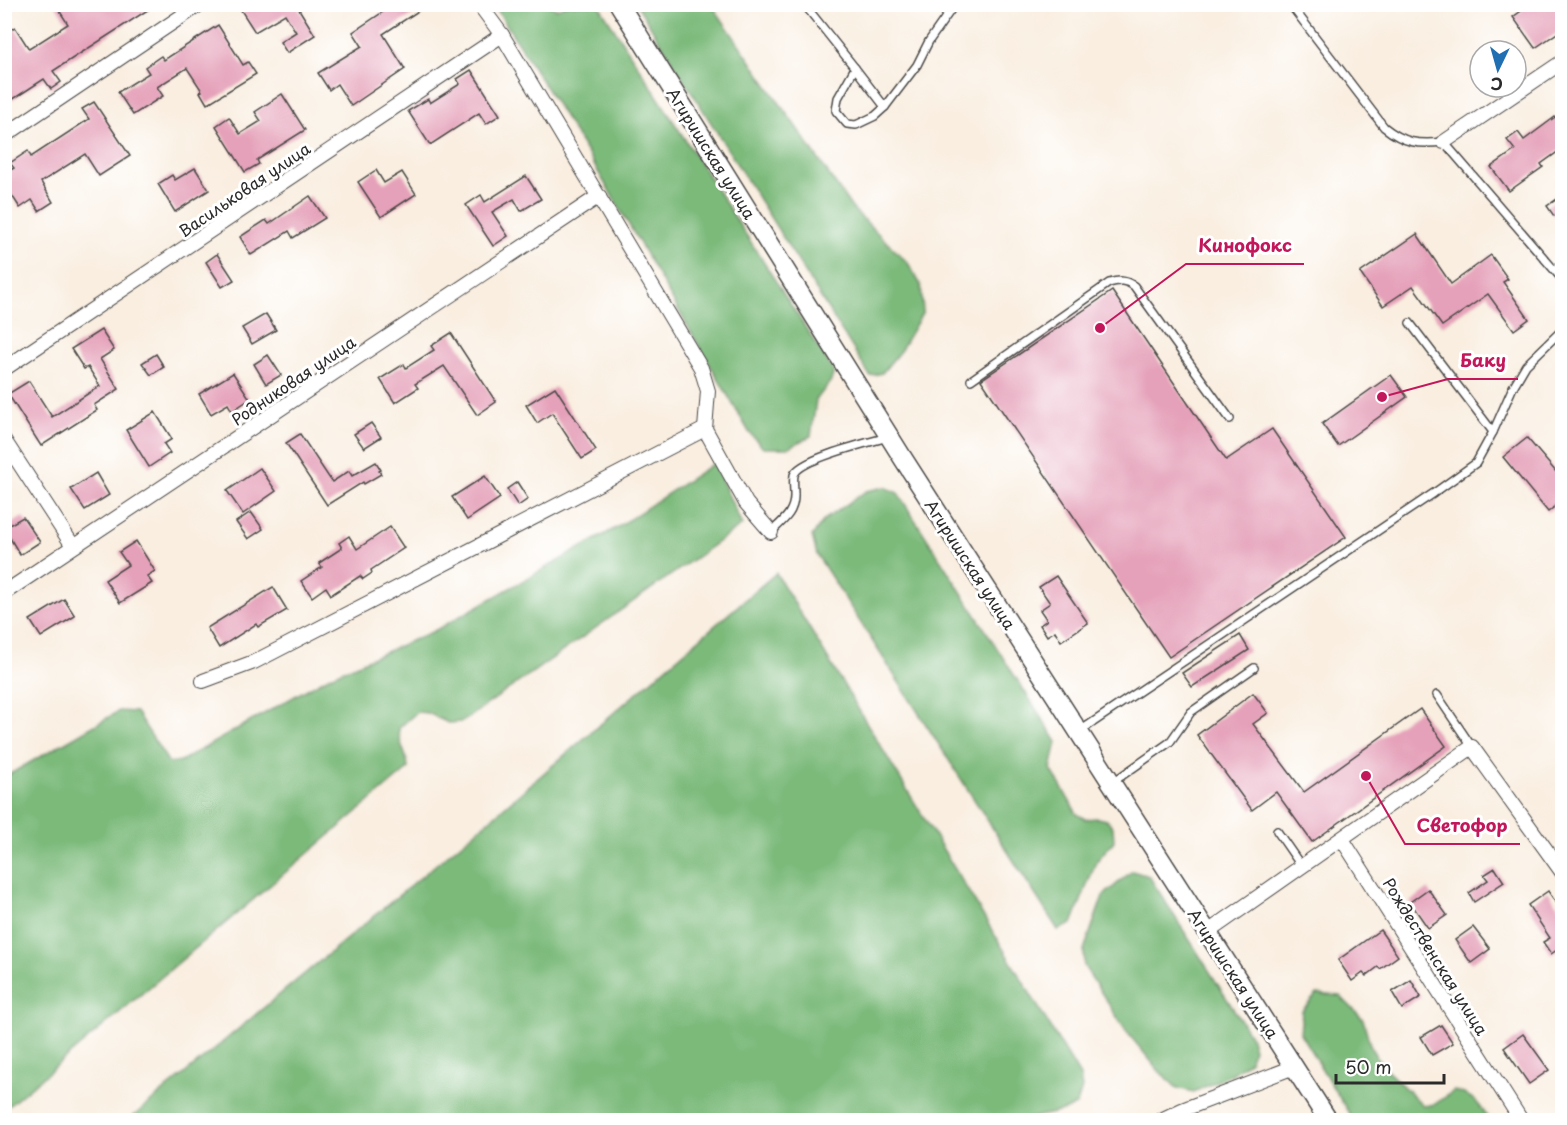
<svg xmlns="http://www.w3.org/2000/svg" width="1567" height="1125" font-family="'Playpen Sans',sans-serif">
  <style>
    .forest { fill: #7bba7a; stroke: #537252; stroke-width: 1.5 }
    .building { fill: #e5a1b9 }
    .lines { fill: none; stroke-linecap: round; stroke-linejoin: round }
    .service-casing { stroke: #4a4846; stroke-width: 10 }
    .minor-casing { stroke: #4a4846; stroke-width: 16 }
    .tertiary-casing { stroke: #4a4846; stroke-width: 21 }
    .service { stroke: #fff; stroke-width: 7 }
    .minor { stroke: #fff; stroke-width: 14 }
    .tertiary { stroke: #fff; stroke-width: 18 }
    .labels { text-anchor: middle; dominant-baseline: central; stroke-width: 6; stroke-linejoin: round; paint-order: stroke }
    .street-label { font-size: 16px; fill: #2b2b2b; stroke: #fff }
    .leader { fill: none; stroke: #c2185b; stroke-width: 2 }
    .callout-dot { fill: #c2185b; stroke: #fff; stroke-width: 2 }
    .callout-label { font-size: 18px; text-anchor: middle; font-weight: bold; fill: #c2185b; stroke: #fff; stroke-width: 6; stroke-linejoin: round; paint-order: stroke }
  </style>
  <rect width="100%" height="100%" fill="#fff"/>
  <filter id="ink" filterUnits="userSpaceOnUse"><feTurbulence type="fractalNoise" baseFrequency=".0167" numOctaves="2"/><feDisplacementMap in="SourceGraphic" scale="12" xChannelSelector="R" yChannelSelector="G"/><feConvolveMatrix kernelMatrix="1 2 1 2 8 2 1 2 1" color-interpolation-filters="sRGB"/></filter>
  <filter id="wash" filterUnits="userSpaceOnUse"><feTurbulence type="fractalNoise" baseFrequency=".008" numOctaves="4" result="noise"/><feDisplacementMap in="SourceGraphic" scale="24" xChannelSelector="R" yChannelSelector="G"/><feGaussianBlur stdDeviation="1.35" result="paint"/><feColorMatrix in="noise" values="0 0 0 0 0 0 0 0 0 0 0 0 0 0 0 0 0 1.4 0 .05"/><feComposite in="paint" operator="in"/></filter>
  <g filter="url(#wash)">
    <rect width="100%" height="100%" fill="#f9eee0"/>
    <g class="forest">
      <path d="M494,5H548L556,9L567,5H599L834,372L831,381L816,400L811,436L788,448H763L749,432L589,156Z"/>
      <path d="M637,5H712L852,208L908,263L921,285L923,312L900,351L882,373L870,376Z"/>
      <path d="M714,463L742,525L462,722L448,723L428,713L417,712L399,728C398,746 408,753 408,769L5,1109V776L10,774L119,711L136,712L169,763L181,761L330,676L434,631L616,528Z"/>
      <path d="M885,487L898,493L1057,742L1051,769L1077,814L1085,819L1097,818L1107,820L1113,827L1114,841L1096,862L1072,924L1058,930L817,555L812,536L824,520L866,491Z"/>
      <path d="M776,573L1080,1076L1082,1088L1077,1104L1067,1110L1022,1120H129L487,822Z"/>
      <path d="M1132,871L1149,876L1250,1035L1254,1049L1249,1061L1232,1074L1194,1092L1177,1088L1159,1071L1126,1031L1084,966V950L1103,896Z"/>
      <path d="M1317,994L1340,996L1363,1019L1371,1048L1382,1066L1424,1106L1435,1104L1454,1091C1473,1095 1480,1104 1489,1120H1409L1406,1116L1399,1120H1353L1300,1033L1302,1011Z"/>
    </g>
    <g id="blocks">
      <g class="building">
        <path d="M55,4H157L53,71L61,82L51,89L44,79L4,105V33L15,27L29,49L68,24Z"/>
        <path d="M237,4H299L297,6L315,35L287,53L280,42L296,32L285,14L255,32Z"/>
        <path d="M395,4H429L383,34L405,69L351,106L337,84L329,90L318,73L362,46L353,32Z"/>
        <path d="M1531,4H1563V29L1535,48L1513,17Z"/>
        <path d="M218,25L243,65L248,62L256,74L207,104L200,92L202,91L187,68L157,87L163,96L133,115L118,92L149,73L145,67L161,56L164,60Z"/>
        <path d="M471,70L500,115L486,124L479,113L430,145L408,111L428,99L430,103L460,84L457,79Z"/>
        <path d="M282,94L305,130L257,160L259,164L245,172L216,126L229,117L240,134L261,121L255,112Z"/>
        <path d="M94,102L130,156L99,176L85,154L41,182L53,202L39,211L32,200L20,208L4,183V174L14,168L10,163L28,151L31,157L89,119L82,109Z"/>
        <path d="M1555,117L1563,127V148L1541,164L1543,167L1509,191L1491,167L1515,150L1507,140L1518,132L1524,140Z"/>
        <path d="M195,168L209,190L175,212L158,184L172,175L175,180Z"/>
        <path d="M376,170L384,183L402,172L416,194L381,217L358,182Z"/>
        <path d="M526,176L541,199L521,211L514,199L492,212L508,236L493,246L466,205L481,195L485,202Z"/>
        <path d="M1563,195V210L1554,216L1547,206Z"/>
        <path d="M310,196L325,218L293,238L289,231L251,255L240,237L266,220L269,224Z"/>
        <path d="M1417,234L1451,284L1491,255L1508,279L1503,282L1529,319L1514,330L1488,294L1442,326L1413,286L1383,306L1360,273Z"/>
        <path d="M217,254L234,280L222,287L206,262Z"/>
        <path d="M1112,291L1226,460L1272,429L1346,537L1169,657L981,380Z"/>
        <path d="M266,314L276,330L252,344L242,328Z"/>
        <path d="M101,330L114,350L100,359L119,389L94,405L97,410L41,446L8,394L29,381L52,417L100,386L88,367L84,369L71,349Z"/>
        <path d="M451,333L496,402L477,415L444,366L415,384L418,388L395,403L380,379L404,364L406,368L434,350L431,346Z"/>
        <path d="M156,354L164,367L151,375L142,363Z"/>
        <path d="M268,355L281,375L266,384L254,364Z"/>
        <path d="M233,373L250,399L232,411L228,404L211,414L199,394Z"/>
        <path d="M1391,375L1407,397L1338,446L1322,424Z"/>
        <path d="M555,387L596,450L582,459L552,413L537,423L526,405Z"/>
        <path d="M155,412L172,439L164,444L170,453L149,467L126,430Z"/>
        <path d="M371,423L381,437L364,448L354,434Z"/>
        <path d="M300,434L332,482L349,471L352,476L376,462L381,470L379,471L381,474L364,484L363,482L327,505L286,443Z"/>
        <path d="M1527,438L1563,480V500L1548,512L1503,457Z"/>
        <path d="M260,468L276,491L243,514L227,491Z"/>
        <path d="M96,473L109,495L85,510L71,489Z"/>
        <path d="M485,476L500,498L467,520L452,497Z"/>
        <path d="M517,482L528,499L518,506L507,489Z"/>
        <path d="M251,512L263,529L248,539L236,522Z"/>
        <path d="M23,517L40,542L20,555L4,528Z"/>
        <path d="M390,527L404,548L371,570L372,573L363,579L360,576L331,595L326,587L312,597L301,581L322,567L319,563L342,548L339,543L349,536L357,549Z"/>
        <path d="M136,541L155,571L147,576L152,583L120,603L105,580L128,565L119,552Z"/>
        <path d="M1056,576L1088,623L1061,641L1055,631L1047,636L1040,625L1047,620L1040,610L1050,603L1039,587Z"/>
        <path d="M273,587L287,610L258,627L256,624L219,648L207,628Z"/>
        <path d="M64,599L75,616L41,637L30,620Z"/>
        <path d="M1240,635L1249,650L1192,687L1182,673Z"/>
        <path d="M1253,693L1268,713L1253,724L1304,792L1420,709L1446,746L1312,842L1276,792L1252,810L1197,735Z"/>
        <path d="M1495,868L1504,882L1474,902L1469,893L1488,880L1484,875Z"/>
        <path d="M1428,889L1447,915L1428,928L1410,902Z"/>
        <path d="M1548,891L1563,913V957L1557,950L1551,954L1543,942L1550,938L1528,905Z"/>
        <path d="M1473,927L1490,949L1471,963L1455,940Z"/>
        <path d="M1380,930L1398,956L1380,969L1378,967L1366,976L1363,973L1352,981L1338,960Z"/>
        <path d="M1411,980L1421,997L1402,1009L1392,992Z"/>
        <path d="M1441,1025L1453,1043L1432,1055L1421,1037Z"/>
        <path d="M1523,1034L1549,1070L1529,1084L1504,1048Z"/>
      </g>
    </g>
  </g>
  <g filter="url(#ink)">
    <use href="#blocks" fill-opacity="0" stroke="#4a4846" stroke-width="1.5"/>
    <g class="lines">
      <defs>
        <g id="service">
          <path d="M804,4L855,68L838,98L836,111L847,124L856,125L875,116L885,107L917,65L929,41L955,4"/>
          <path d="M1290,4L1384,127C1404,143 1418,145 1444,142L1562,279"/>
          <path d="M855,68L885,107"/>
          <path d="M971,380L1109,283C1119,280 1126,280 1134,286L1230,419"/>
          <path d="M1493,432L1513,387L1526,365L1562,330"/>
          <path d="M771,532C784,520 795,512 794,494C794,488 793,481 794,475C799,459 870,442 888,437"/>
          <path d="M1437,695L1472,747"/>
          <path d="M1080,731L1434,493L1476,463L1493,432L1410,323"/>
          <path d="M1113,782L1170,742L1191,712L1254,668"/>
          <path d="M1277,831L1302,867"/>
        </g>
        <g id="minor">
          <path d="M479,4L502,35L701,368L708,391L705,429L746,503L771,532"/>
          <path d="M4,136L200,4"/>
          <path d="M1444,142L1562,62"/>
          <path d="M4,369L502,35"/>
          <path d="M4,440L73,546"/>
          <path d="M4,593L599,196"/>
          <path d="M203,681L254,662L705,429"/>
          <path d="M1342,839L1521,1120"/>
          <path d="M1208,932L1472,747L1562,872"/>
          <path d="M1161,1120L1182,1110L1294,1067"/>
        </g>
        <path id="tertiary" d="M619,4L904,460L1328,1120"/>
      </defs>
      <use href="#service" class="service-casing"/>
      <use href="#minor" class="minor-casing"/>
      <use href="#tertiary" class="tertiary-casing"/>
      <use href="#service" class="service"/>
      <use href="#minor" class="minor"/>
      <use href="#tertiary" class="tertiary"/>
    </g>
  </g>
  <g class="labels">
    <g class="street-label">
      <text transform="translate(712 153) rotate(58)">Агиришская улица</text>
      <text transform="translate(244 189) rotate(-34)">Васильковая улица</text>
      <text transform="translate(293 380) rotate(-34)">Родниковая улица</text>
      <text transform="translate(971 564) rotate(57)">Агиришская улица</text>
      <text transform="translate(1436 956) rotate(58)">Рождественская улица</text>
      <text transform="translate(1234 973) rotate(57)">Агиришская улица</text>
    </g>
  </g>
  <path class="leader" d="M1100 328L1186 264H1304M1382 397L1448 379H1518M1366 776L1405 844H1520"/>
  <g class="callout-dot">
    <circle cx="1100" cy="328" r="6"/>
    <circle cx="1382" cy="397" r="6"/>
    <circle cx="1366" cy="776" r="6"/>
  </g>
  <g class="callout-label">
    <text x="1245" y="252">Кинофокс</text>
    <text x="1483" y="367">Баку</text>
    <text x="1462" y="832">Светофор</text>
  </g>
  <rect width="1567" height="1125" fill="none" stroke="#fff" stroke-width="24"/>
  <g transform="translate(1498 69) rotate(185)"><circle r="28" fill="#ffffff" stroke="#aaaaaa" stroke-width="1.5"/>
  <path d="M0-4.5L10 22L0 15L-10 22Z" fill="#1f6fb2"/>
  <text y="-9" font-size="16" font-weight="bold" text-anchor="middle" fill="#2b2b2b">С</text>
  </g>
  <path d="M1336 1074v9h108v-9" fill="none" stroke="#2b2b2b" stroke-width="3"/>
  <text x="1345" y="1074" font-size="18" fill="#2b2b2b" stroke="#ffffff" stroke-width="4.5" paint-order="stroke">50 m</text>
</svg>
